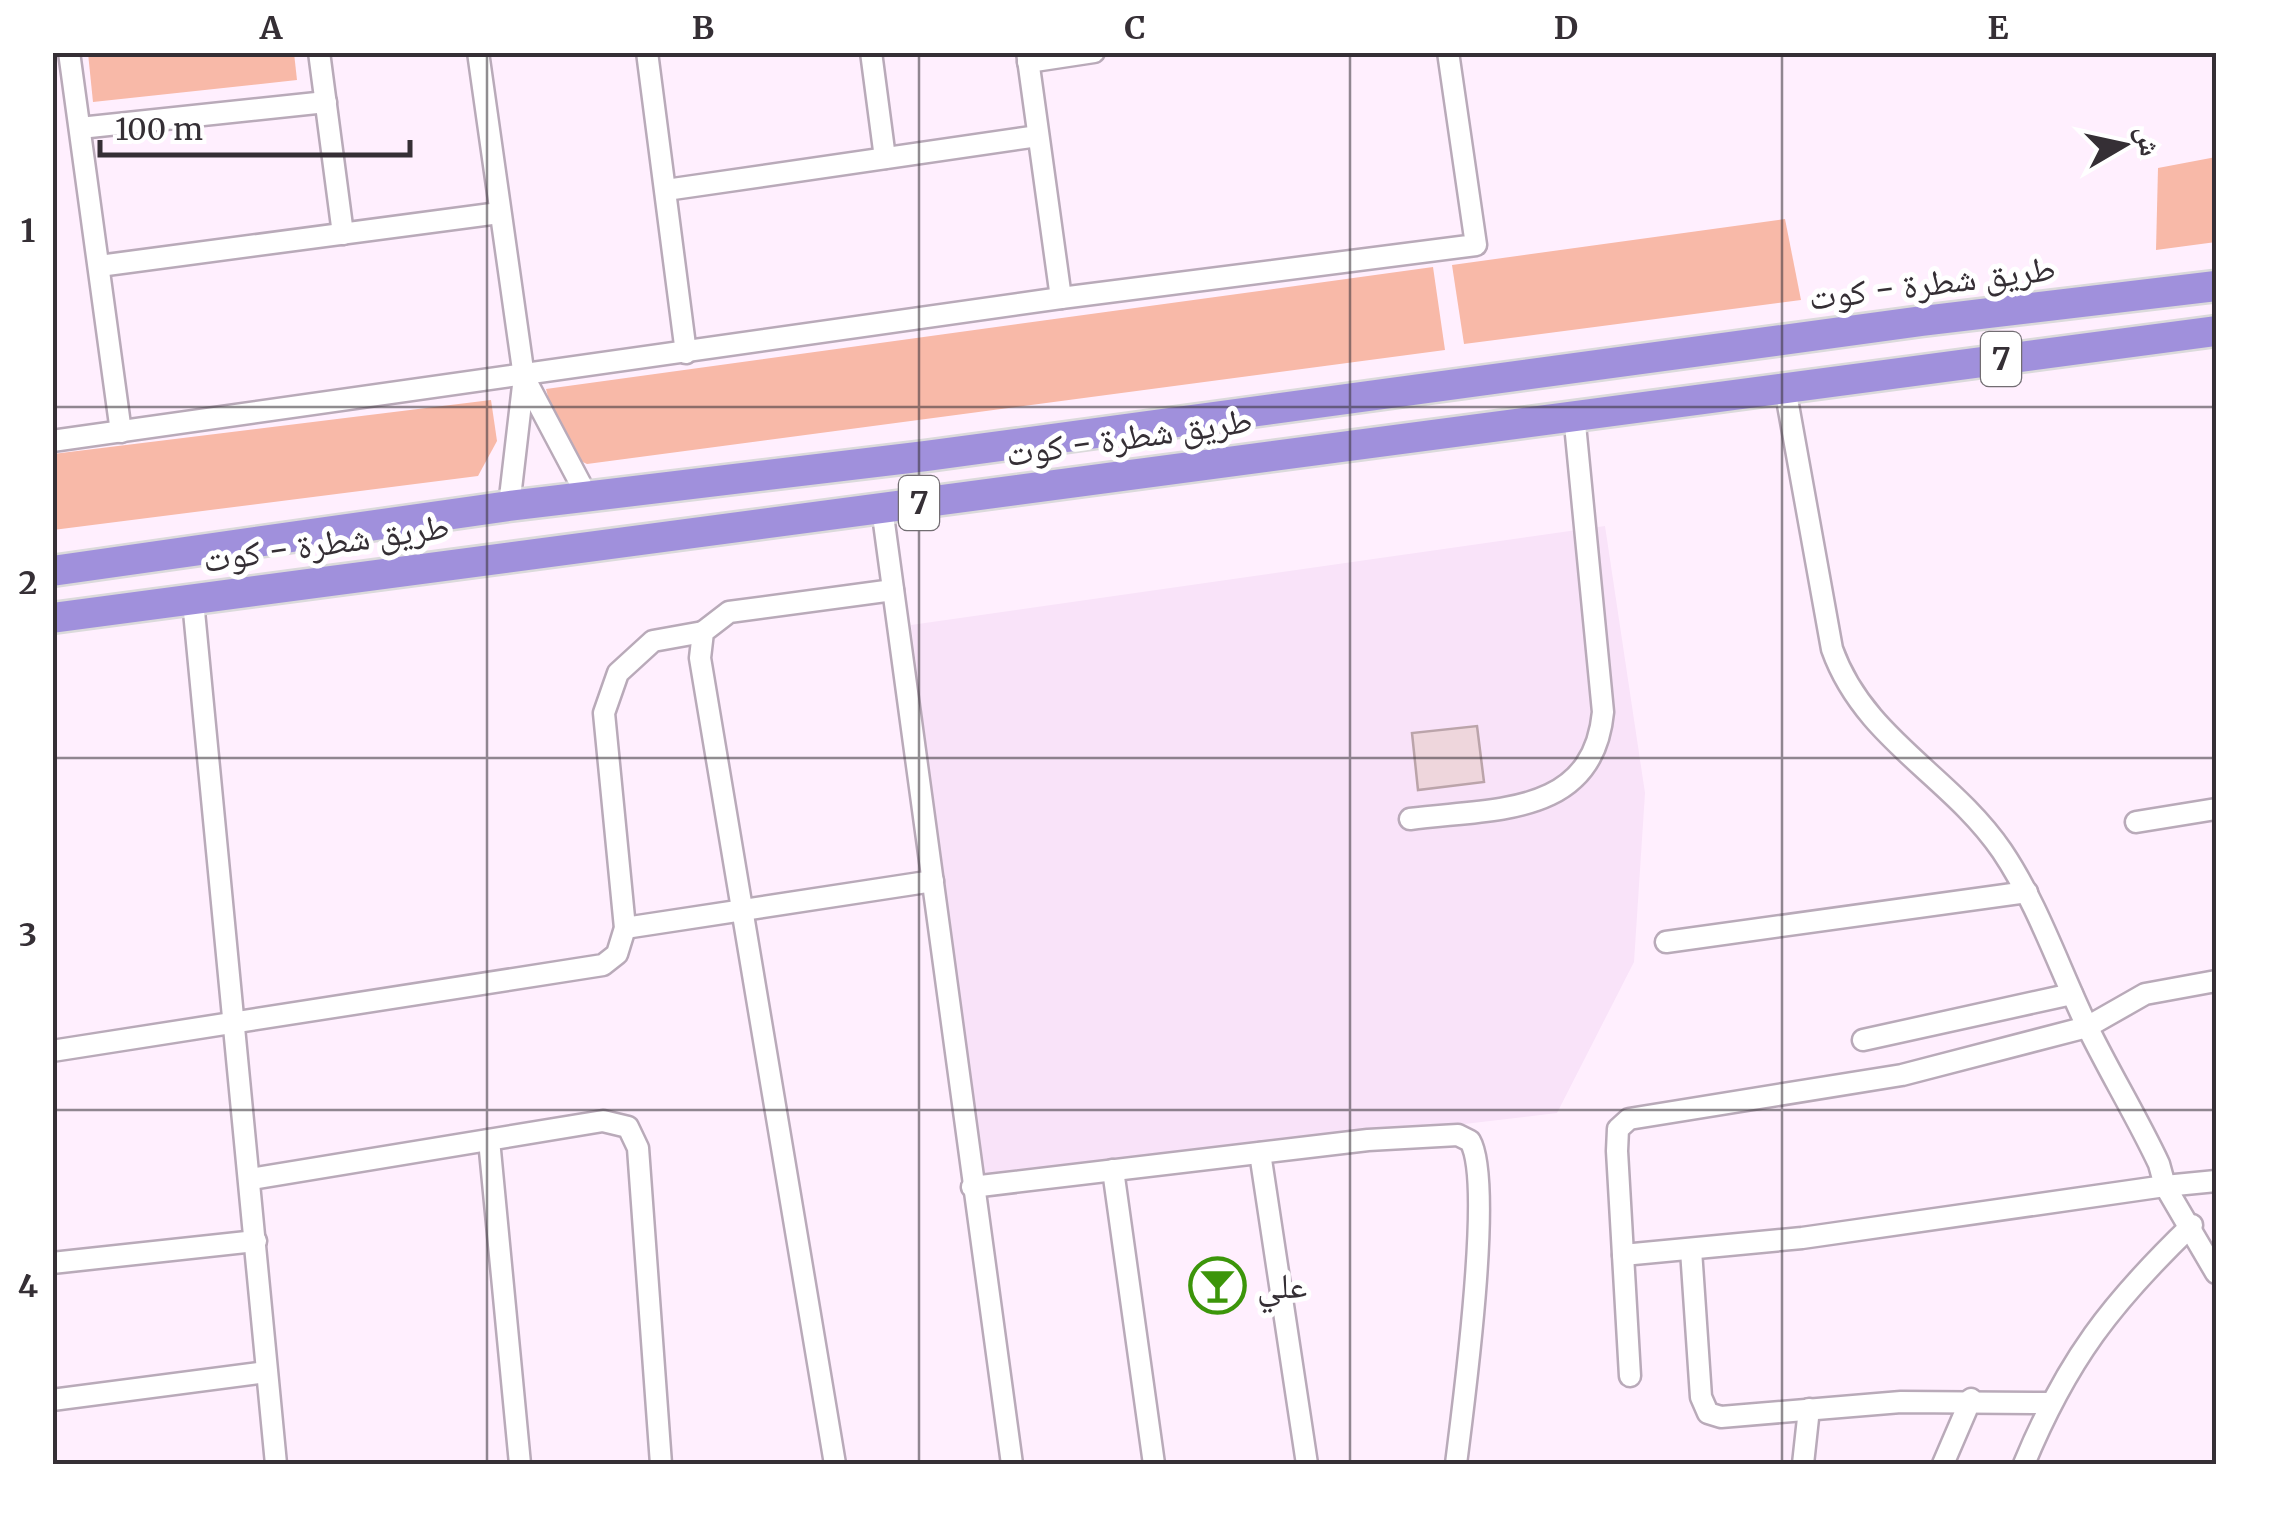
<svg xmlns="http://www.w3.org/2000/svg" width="2269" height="1517" font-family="Merriweather,'Noto Naskh Arabic',serif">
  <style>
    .built { fill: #f9e3f9 }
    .green { fill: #f8b9a8 }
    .building { fill: #eed6dc; stroke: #bba4aa; stroke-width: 2.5 }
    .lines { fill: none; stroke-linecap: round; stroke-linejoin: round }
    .minor-casing { stroke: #b9aab9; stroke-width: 25 }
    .highway-casing { stroke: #dbdadb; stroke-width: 35 }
    .minor { stroke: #fff; stroke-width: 20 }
    .highway { stroke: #a090dc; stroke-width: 30 }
    .grid { fill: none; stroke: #352f35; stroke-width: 2.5; stroke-opacity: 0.55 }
    .labels { text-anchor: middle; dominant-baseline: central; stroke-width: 10; stroke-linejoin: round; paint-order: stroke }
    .shield { fill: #fff; stroke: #726d72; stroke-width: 2.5 }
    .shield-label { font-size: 32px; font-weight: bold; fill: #352f35 }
    .street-label { font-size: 35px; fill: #352f35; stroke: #fff }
    .poi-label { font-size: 35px; fill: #352f35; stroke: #fff; text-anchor: start }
    .neatline { fill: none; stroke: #352f35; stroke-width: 4 }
    .grid-label { font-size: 32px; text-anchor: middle; font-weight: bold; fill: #352f35 }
  </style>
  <rect width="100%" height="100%" fill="#ffeffe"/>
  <path class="built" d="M1605,526L1645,793L1634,962L1557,1113L982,1181L911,625Z"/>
  <g class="green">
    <path d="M88,53H294L297,80L93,102Z"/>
    <path d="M2216,157V242L2156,250L2158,168Z"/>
    <path d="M1785,219L1801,300L1464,344L1452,265Z"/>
    <path d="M1433,267L1445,350L587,464C558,452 554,418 546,389Z"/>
    <path d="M491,400L497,441L478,476L53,530V454Z"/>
  </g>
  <path class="building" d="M1477,726L1484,782L1418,790L1412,733Z"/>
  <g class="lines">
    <defs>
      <g id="minor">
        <path d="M69,52L121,432"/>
        <path d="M319,52L343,234"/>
        <path d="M478,52L524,377L509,506"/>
        <path d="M647,52L686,353"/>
        <path d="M871,52L885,158"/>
        <path d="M1027,52L1061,298"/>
        <path d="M1028,62L1094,52"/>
        <path d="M80,128L326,102"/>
        <path d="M666,190L1038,136"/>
        <path d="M99,266L499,213"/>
        <path d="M524,377L587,496"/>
        <path d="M52,441L1061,298L1476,245L1448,52"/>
        <path d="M882,508L1012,1464"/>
        <path d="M193,601L276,1464"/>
        <path d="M1410,819C1492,808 1593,818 1603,712L1574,414"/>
        <path d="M2136,822L2216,809"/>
        <path d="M625,928L933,881"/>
        <path d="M1666,942L2027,892"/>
        <path d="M1863,1040L2072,994"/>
        <path d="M52,1051L603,965L617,954L625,928L604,713L618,673L653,641L703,632"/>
        <path d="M489,1140L520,1464"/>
        <path d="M1260,1153L1307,1464"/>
        <path d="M1113,1170L1154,1464"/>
        <path d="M251,1179L603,1121L628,1127L638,1148L661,1464"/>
        <path d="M2216,1181L2165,1186L2216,1273"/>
        <path d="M972,1187L1368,1140L1458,1135L1470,1141C1494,1182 1463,1407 1456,1464"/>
        <path d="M1691,1250L1701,1397L1708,1413L1721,1417L1901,1402L2049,1403"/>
        <path d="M1623,1255L1802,1238L2165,1186L2159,1164C2136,1115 2108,1070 2085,1022C2058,965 2037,903 2002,851C1950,775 1864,739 1832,649L1785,388"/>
        <path d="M52,1263L256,1241"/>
        <path d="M1630,1376L1617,1151L1618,1129L1629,1119L1902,1075L2087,1027L2145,994L2216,981"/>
        <path d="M52,1400L266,1372"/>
        <path d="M835,1464L700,658L703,632L729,612L893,590"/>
        <path d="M1803,1464L1809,1409"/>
        <path d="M1943,1464L1971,1399"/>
        <path d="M2024,1464C2067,1360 2111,1303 2192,1225"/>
      </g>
      <g id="highway">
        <path d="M52,571L509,506L926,456L1922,321L2216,286"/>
        <path d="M52,618L2216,331"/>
      </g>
    </defs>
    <use href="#minor" class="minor-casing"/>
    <use href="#highway" class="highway-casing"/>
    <use href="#minor" class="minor"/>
    <use href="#highway" class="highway"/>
  </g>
  <path class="grid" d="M487,52V1464M919,52V1464M1350,52V1464M1782,52V1464M52,407H2216M52,758H2216M52,1110H2216"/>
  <defs>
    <symbol id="bar-ring" viewBox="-11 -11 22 22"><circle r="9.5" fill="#fff" stroke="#3c950a" stroke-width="1.5"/><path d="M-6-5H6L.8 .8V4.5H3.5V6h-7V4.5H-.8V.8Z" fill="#3c950a"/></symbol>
  </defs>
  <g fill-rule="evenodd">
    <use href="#bar-ring" x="1186" y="1254" width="63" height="63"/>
  </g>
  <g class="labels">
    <g class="shield">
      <rect x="1981" y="332" width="40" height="54" rx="8"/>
      <rect x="899" y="476" width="40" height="54" rx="8"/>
    </g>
    <g class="shield-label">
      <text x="2001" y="359">7</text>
      <text x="919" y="503">7</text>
    </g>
    <g class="street-label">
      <text transform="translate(1932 283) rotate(-7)">طريق شطرة - كوت</text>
      <text transform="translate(1129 437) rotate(-8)">طريق شطرة - كوت</text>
      <text transform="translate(326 543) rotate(-8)">طريق شطرة - كوت</text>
    </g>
    <g class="poi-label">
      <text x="1257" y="1286">علي</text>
    </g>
  </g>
  <rect width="2269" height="1517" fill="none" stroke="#ffffff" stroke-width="110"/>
  <g transform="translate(2124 145) rotate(81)" stroke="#ffffff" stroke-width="8" paint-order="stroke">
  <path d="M0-8L18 38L0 25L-18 38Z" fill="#352f35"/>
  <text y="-15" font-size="28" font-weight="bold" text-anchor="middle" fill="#352f35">ش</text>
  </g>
  <path d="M100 140v15h310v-15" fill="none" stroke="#352f35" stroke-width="5"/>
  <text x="115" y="140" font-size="30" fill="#352f35" stroke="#ffffff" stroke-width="8" paint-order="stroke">100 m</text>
  <rect x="55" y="55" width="2159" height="1407" class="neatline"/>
  <g class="grid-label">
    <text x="271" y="39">A</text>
    <text x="703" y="39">B</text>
    <text x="1135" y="39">C</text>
    <text x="1566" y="39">D</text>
    <text x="1998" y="39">E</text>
    <text x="28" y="242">1</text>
    <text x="28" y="594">2</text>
    <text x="28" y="946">3</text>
    <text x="28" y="1297">4</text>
  </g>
</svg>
